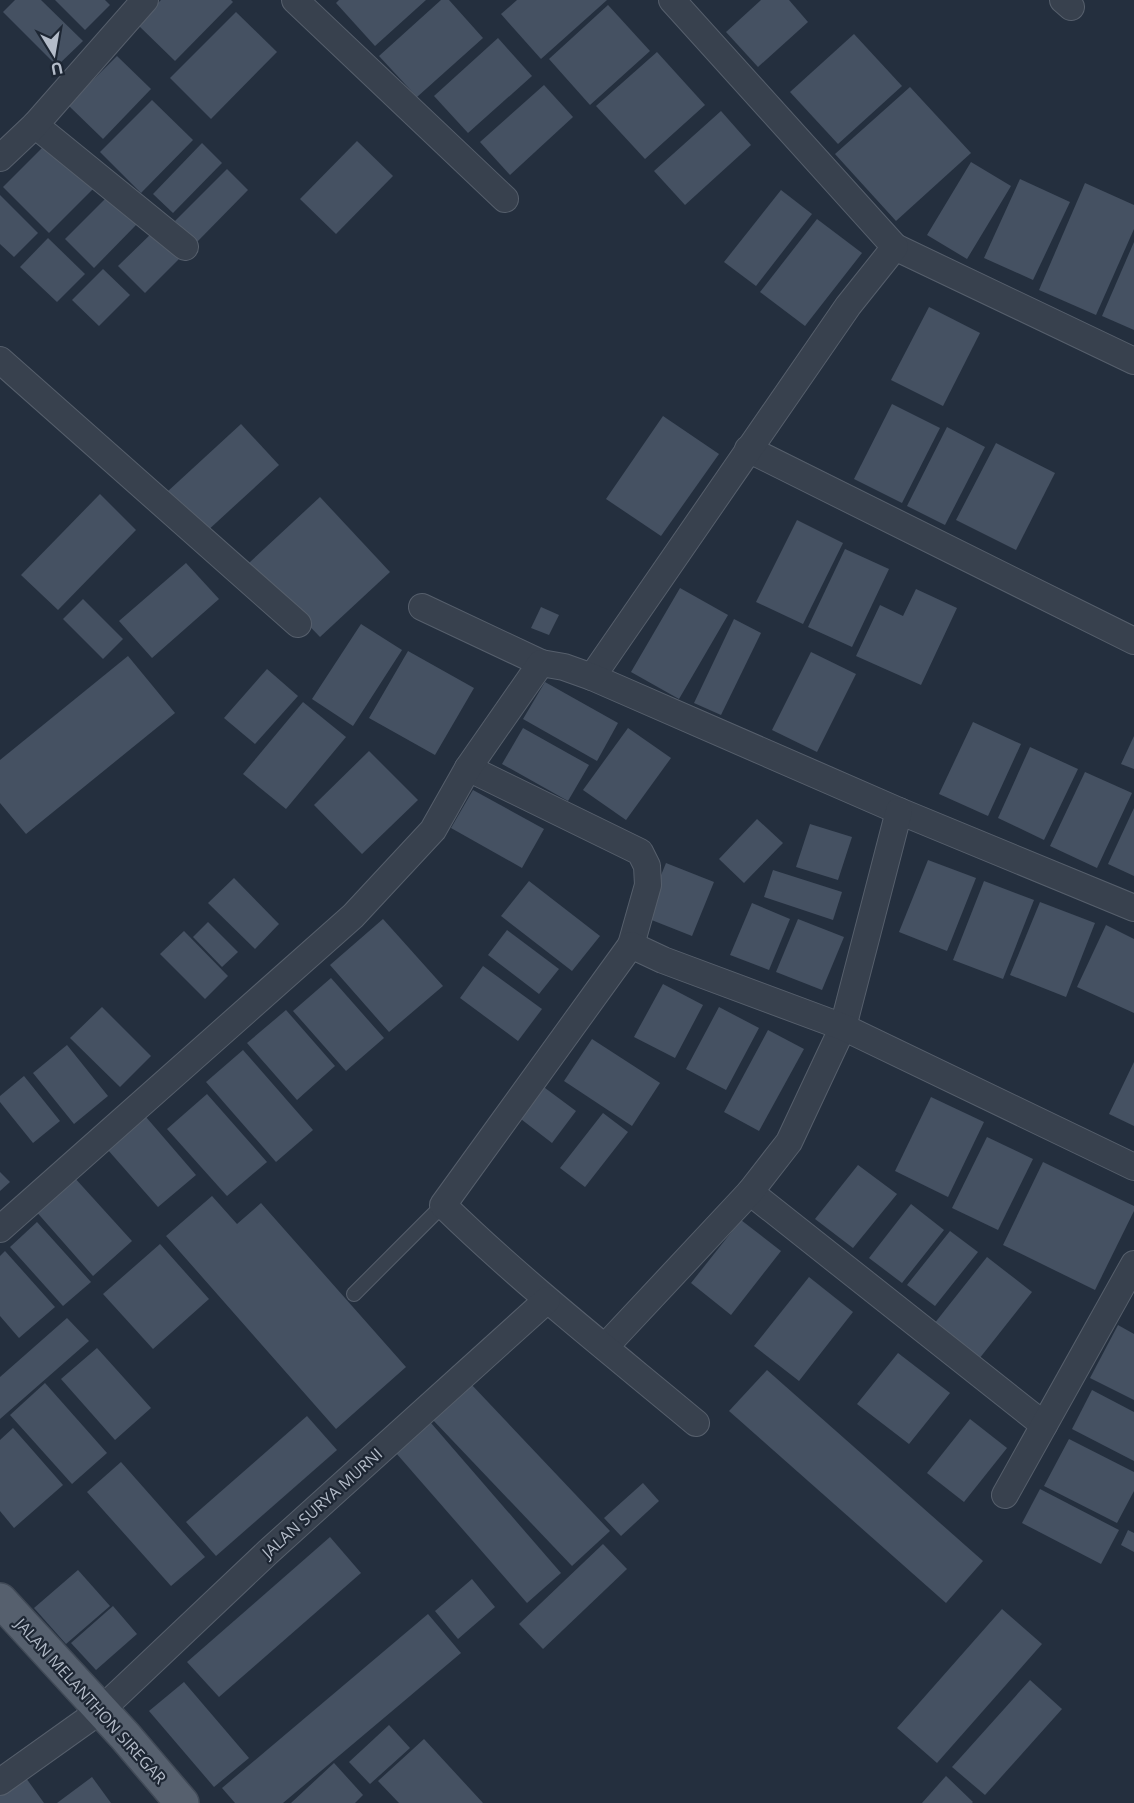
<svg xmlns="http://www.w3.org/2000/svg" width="1134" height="1803" font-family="'Open Sans',sans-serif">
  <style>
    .building { fill: #455162 }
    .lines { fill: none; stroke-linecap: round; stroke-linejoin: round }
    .lane-casing { stroke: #565f6c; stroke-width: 16 }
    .street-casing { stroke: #565f6c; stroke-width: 28 }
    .primary-casing { stroke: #414a57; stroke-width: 36 }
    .lane { stroke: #38414e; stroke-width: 14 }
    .street { stroke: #38414e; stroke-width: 26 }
    .primary { stroke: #56606e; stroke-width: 33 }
    .labels { text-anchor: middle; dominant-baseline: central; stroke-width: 4.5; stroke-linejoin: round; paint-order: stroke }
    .street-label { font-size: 16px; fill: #b4bcc9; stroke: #1d2633 }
  </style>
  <rect width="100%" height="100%" fill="#242f3e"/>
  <g class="building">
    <path d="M15,0H41L83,41L57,66L3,12Z"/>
    <path d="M55,0H105L110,5L85,30Z"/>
    <path d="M161,0H231L233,2L175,61L137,24Z"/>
    <path d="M339,0H426L375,46L336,3Z"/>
    <path d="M441,0H449L483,38L417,97L379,56Z"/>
    <path d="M517,0H607L541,59L501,14Z"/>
    <path d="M761,0H789L808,22L758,67L726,32Z"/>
    <path d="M608,5L650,51L590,105L549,59Z"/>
    <path d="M236,12L277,52L211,119L170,78Z"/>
    <path d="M854,34L902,86L838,144L790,92Z"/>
    <path d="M498,38L532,76L468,133L434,96Z"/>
    <path d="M657,52L705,105L645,159L596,106Z"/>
    <path d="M117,56L151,89L103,139L68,105Z"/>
    <path d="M544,85L573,117L510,175L480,142Z"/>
    <path d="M910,87L971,153L896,221L835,154Z"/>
    <path d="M152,100L193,140L141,193L100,152Z"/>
    <path d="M721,111L751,145L685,205L654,171Z"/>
    <path d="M357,141L393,176L336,234L300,199Z"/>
    <path d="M47,143L93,189L49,233L3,187Z"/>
    <path d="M202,143L222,163L173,213L153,194Z"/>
    <path d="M971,162L1011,186L967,259L927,235Z"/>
    <path d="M227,169L248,190L197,242L175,221Z"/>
    <path d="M1020,179L1070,202L1033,280L984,258Z"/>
    <path d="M1085,183L1134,205V229L1096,315L1039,290Z"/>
    <path d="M781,190L812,214L756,286L724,262Z"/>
    <path d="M0,195L38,233L14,257L0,244Z"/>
    <path d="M108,196L137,224L94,268L65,239Z"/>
    <path d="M817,219L862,253L805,326L760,292Z"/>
    <path d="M155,230L182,256L145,293L118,266Z"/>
    <path d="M48,238L85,274L57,302L20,267Z"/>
    <path d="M1134,242V330L1102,316Z"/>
    <path d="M103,269L130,295L99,326L72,300Z"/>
    <path d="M929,307L980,333L943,406L891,380Z"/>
    <path d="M892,404L940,428L902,503L854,479Z"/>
    <path d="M663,416L719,454L661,536L606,499Z"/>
    <path d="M241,424L279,465L205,533L167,492Z"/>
    <path d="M947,427L985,447L945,525L907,506Z"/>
    <path d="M996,443L1055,473L1016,550L956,520Z"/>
    <path d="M100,494L136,530L58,610L21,575Z"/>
    <path d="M320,497L390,572L320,637L249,563Z"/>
    <path d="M797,520L843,543L803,624L756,602Z"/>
    <path d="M845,549L889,569L852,647L808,627Z"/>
    <path d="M186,563L219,599L152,658L119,621Z"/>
    <path d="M680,588L728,615L679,699L631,672Z"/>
    <path d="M916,589L957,608L921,685L856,656L880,605L903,616Z"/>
    <path d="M83,599L123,639L103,659L63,619Z"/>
    <path d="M541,607L559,615L549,635L531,628Z"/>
    <path d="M734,619L761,633L721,715L694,703Z"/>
    <path d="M361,624L402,650L353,726L312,699Z"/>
    <path d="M408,651L474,688L435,755L369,718Z"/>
    <path d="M811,652L856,674L817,752L772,730Z"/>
    <path d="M128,656L175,713L26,834L0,803V760Z"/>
    <path d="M267,669L298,696L255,744L224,718Z"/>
    <path d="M545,682L618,723L597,761L523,719Z"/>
    <path d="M303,702L346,737L286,809L243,774Z"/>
    <path d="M973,722L1021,744L988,816L939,794Z"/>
    <path d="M523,728L589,765L568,801L502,764Z"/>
    <path d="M628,728L671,758L626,820L583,790Z"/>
    <path d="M1134,736V769L1121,764Z"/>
    <path d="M1030,747L1078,769L1044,840L998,818Z"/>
    <path d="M369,751L418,800L362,854L314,805Z"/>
    <path d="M1085,772L1132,793L1097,868L1050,846Z"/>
    <path d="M473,790L544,829L522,868L451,828Z"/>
    <path d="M1134,808V876L1108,864Z"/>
    <path d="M757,819L783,843L744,883L719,859Z"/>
    <path d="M810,824L852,837L838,880L796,867Z"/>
    <path d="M928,860L976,878L947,951L899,932Z"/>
    <path d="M666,863L714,882L692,936L644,917Z"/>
    <path d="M773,870L842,892L833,920L764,897Z"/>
    <path d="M234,878L279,924L255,949L208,903Z"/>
    <path d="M529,881L600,936L572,971L501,916Z"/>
    <path d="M984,881L1034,900L1003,979L953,960Z"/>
    <path d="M1040,902L1095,923L1066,997L1010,975Z"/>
    <path d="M752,903L790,919L769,970L730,955Z"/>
    <path d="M383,919L443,986L389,1032L330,965Z"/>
    <path d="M798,919L844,937L822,990L776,972Z"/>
    <path d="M208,922L238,952L222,967L193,937Z"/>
    <path d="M1106,925L1134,939V1013L1077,987Z"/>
    <path d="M507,930L559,969L539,994L488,955Z"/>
    <path d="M184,931L228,976L205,999L160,954Z"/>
    <path d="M483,966L542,1009L518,1041L460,998Z"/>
    <path d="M331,978L384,1038L346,1071L293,1011Z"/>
    <path d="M663,984L703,1005L675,1058L634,1037Z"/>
    <path d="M102,1007L151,1056L120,1087L70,1038Z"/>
    <path d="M719,1007L759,1028L726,1090L686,1069Z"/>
    <path d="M286,1010L335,1066L297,1100L247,1043Z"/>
    <path d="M768,1030L804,1049L759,1131L724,1112Z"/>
    <path d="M592,1039L660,1083L632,1126L564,1081Z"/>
    <path d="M67,1045L108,1096L74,1124L33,1073Z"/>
    <path d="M243,1050L313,1130L276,1162L206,1082Z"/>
    <path d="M1134,1062V1126L1109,1114Z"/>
    <path d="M24,1076L60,1121L33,1143L0,1102V1096Z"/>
    <path d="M541,1085L576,1111L552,1143L517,1116Z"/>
    <path d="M207,1094L267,1162L227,1196L167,1129Z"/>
    <path d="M931,1097L984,1122L948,1197L895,1171Z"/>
    <path d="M603,1113L628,1132L585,1187L560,1168Z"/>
    <path d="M146,1117L196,1175L158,1207L108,1150Z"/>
    <path d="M987,1137L1033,1159L998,1230L952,1208Z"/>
    <path d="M1043,1162L1134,1206V1211L1095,1290L1003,1245Z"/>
    <path d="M858,1165L897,1194L853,1248L815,1219Z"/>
    <path d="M0,1172L10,1182L0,1191Z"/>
    <path d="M73,1176L132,1241L93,1276L34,1209Z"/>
    <path d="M212,1196L237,1224L261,1203L406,1367L336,1429L166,1236Z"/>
    <path d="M911,1204L944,1230L902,1283L869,1258Z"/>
    <path d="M741,1220L781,1251L731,1315L691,1283Z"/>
    <path d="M37,1222L91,1282L63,1306L10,1247Z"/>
    <path d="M950,1231L978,1252L935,1306L907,1285Z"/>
    <path d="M160,1244L209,1299L153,1349L103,1294Z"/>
    <path d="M5,1251L55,1307L19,1338L0,1316V1256Z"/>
    <path d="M987,1257L1032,1292L979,1359L934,1324Z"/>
    <path d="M809,1277L853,1312L799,1381L754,1346Z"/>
    <path d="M67,1318L89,1341L0,1419V1377Z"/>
    <path d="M1118,1325L1134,1334V1400L1090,1378Z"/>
    <path d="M97,1348L151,1408L115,1440L61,1379Z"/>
    <path d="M898,1353L950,1393L909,1444L857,1404Z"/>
    <path d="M767,1370L983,1561L946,1603L729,1411Z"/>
    <path d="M45,1383L107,1453L72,1484L10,1415Z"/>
    <path d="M470,1383L610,1531L572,1566L432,1419Z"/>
    <path d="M1092,1390L1134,1412V1461L1072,1429Z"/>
    <path d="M307,1416L337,1450L216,1556L186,1522Z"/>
    <path d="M970,1419L1007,1448L964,1502L927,1473Z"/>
    <path d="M431,1423L561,1573L527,1603L396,1453Z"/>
    <path d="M13,1428L63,1485L14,1528L0,1511V1440Z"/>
    <path d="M1069,1439L1134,1472V1491L1117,1523L1044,1486Z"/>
    <path d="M121,1462L205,1557L171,1586L87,1492Z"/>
    <path d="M643,1483L659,1501L621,1536L604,1518Z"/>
    <path d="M1040,1489L1119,1530L1101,1564L1022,1523Z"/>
    <path d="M1128,1530L1134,1533V1552L1121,1545Z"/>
    <path d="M330,1537L361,1573L219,1697L187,1662Z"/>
    <path d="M603,1544L627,1569L543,1649L519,1624Z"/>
    <path d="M78,1570L110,1606L66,1644L34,1608Z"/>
    <path d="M472,1579L495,1607L458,1639L435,1611Z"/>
    <path d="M113,1606L137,1634L96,1670L71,1643Z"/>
    <path d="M1002,1609L1042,1644L937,1763L897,1728Z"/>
    <path d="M428,1614L461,1653L283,1803H235L222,1788Z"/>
    <path d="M1030,1680L1062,1709L985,1795L952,1767Z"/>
    <path d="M184,1682L249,1758L214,1787L149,1711Z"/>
    <path d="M389,1725L410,1748L370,1784L349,1762Z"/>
    <path d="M424,1739L483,1803H399L378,1781Z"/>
    <path d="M334,1763L363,1795L355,1803H291Z"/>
    <path d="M946,1776L973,1802L972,1803H922Z"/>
    <path d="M92,1777L111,1803H57Z"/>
    <path d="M26,1778L44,1803H0V1796Z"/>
  </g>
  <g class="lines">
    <defs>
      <path id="lane" d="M354,1294L443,1205"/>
      <g id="street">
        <path d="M295,0L505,199"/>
        <path d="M1063,0L1071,7"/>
        <path d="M35,125L185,247"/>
        <path d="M0,158L35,125L145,0"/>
        <path d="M895,247L1134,361"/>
        <path d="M0,360L298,624"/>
        <path d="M748,449L1134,641"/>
        <path d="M422,607L541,663"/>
        <path d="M592,677L848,306L895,247L672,0"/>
        <path d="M468,768L640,852L647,866L648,885L631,945"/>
        <path d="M750,1192L1044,1425"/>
        <path d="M0,1229L353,916L433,830L468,768L541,663L564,667L592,677L899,811L1134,908"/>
        <path d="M605,1347L750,1192L789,1142L843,1027L899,811"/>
        <path d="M696,1423C611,1352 523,1283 443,1205L631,945L663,960L843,1027L1134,1167"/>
        <path d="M1005,1495L1134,1264"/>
        <path d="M0,1782L101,1710L268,1552L547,1300"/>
      </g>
      <path id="primary" d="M0,1600L125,1736L182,1803"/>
    </defs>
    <use href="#lane" class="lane-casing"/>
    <use href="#street" class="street-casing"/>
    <use href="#primary" class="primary-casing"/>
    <use href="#lane" class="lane"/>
    <use href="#street" class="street"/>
    <use href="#primary" class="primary"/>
  </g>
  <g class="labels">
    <g class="street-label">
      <text transform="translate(322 1503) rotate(-42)">JALAN SURYA MURNI</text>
      <text transform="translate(91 1701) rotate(48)">JALAN MELANTHON SIREGAR</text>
    </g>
  </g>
  <g transform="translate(54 54) rotate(169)" stroke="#1d2633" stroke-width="4.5" paint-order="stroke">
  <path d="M0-4.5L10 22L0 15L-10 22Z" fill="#b4bcc9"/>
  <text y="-9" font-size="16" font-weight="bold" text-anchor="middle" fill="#b4bcc9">U</text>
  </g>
</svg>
